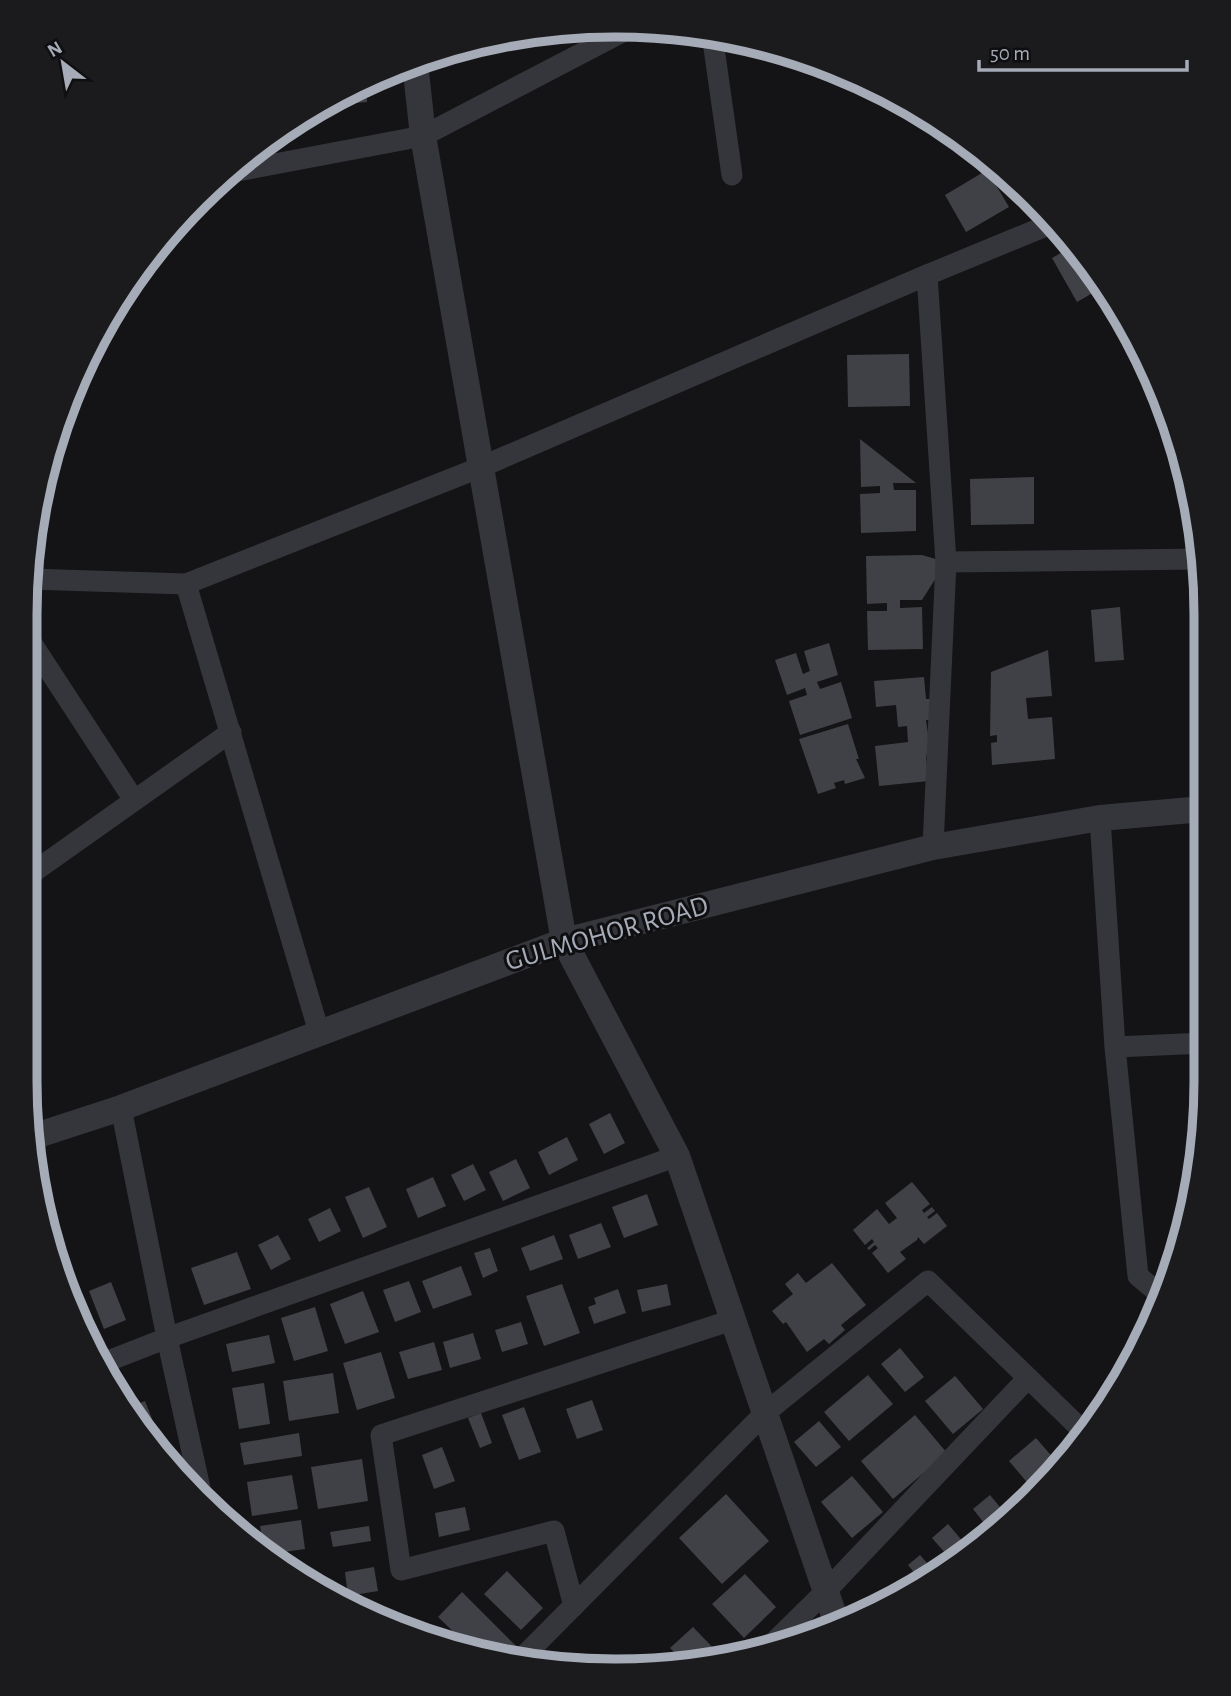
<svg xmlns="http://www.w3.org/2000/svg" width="1231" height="1696" font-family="'Alegreya Sans',sans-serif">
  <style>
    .building { fill: #404146 }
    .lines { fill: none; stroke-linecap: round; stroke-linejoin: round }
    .minor { stroke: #35363b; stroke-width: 21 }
    .tertiary { stroke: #35363b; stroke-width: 26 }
    .labels { text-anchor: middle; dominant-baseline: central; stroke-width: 6; stroke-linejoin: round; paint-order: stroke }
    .street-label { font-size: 28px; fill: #a5abb7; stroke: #0f0f11 }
    .rim { fill: none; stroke: #a5abb7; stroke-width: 9 }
  </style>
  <rect width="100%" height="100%" fill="#141416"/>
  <g class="building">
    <path d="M367,81V102L356,103L355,98H350V104H324L354,86Z"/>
    <path d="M987,170L1009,207L966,232L945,195Z"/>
    <path d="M1075,245L1084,255L1103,287L1077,302L1052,258Z"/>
    <path d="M909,354L910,406L848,407L847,355Z"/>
    <path d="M860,439L916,483H893L894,490H916V531L861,533L860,494L880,493V486L861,487Z"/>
    <path d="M1034,477V524L971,525L970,479Z"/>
    <path d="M922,555L946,562L922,600H900V608L922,607L923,649L868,650L867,611H887V603L867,604L866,556Z"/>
    <path d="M1120,607L1124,660L1095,662L1091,610Z"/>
    <path d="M829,643L838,675L817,682L820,689L841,682L852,718L800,735L789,701L807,695L805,688L787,695L775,660L796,653L803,674L810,671L804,651Z"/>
    <path d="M1048,650L1052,696L1026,698L1028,719L1052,717L1055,759L992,765L991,743L997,742V735L990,736L991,672Z"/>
    <path d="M924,677L926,699H930L933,720H926L928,734L932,733L926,758L929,781L879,786L875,746L908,742L907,726L898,727L896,705L876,707L874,681Z"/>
    <path d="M848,724L859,759H856L865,778L845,784L844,780L834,783L836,788L818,794L799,739Z"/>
    <path d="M610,1113L625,1143L604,1154L589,1124Z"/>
    <path d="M567,1137L578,1160L549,1175L538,1152Z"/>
    <path d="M516,1159L530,1188L503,1201L489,1172Z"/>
    <path d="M473,1164L486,1190L464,1201L451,1175Z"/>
    <path d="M433,1177L446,1206L418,1218L406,1189Z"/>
    <path d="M912,1182L930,1204L922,1210L924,1213L932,1207L935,1211L927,1217L929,1219L937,1213L947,1226L924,1244L918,1237L917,1240L900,1252L906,1259L888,1273L872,1253L878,1248L875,1245L869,1250L867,1248L874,1242L872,1239L865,1245L853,1230L877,1209L889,1224L897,1218L885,1203Z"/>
    <path d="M369,1187L387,1227L363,1238L345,1197Z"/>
    <path d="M647,1194L658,1225L624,1238L612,1207Z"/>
    <path d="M41,1205L58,1245L51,1248L45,1234Z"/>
    <path d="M330,1208L341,1231L319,1242L308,1219Z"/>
    <path d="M601,1223L611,1247L578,1259L569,1235Z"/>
    <path d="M278,1235L291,1259L271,1270L258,1245Z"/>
    <path d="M554,1235L563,1259L530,1271L521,1248Z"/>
    <path d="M490,1248L498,1271L483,1278L474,1253Z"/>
    <path d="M237,1252L251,1289L204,1305L191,1268Z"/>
    <path d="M832,1263L866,1305L841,1325L845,1330L829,1344L824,1339L807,1352L786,1322L783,1324L772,1311L793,1294L785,1284L798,1273L806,1283Z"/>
    <path d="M461,1266L472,1295L433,1309L422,1281Z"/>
    <path d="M409,1281L421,1312L395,1322L383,1290Z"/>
    <path d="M111,1282L126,1320L104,1329L89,1291Z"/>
    <path d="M562,1284L580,1333L544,1346L526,1296Z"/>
    <path d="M667,1284L671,1305L642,1312L637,1290Z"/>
    <path d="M618,1289L626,1313L594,1324L588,1307L596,1304L594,1298Z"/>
    <path d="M363,1291L379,1332L345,1344L330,1304Z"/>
    <path d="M315,1307L328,1351L294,1361L281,1318Z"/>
    <path d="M521,1322L528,1344L502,1352L495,1330Z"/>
    <path d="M473,1333L481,1359L450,1368L443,1342Z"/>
    <path d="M269,1335L275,1363L232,1372L226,1344Z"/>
    <path d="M434,1342L442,1370L408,1379L399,1352Z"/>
    <path d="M900,1348L924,1377L905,1392L881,1364Z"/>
    <path d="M381,1352L395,1398L357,1410L343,1363Z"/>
    <path d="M333,1373L339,1413L289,1421L283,1381Z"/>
    <path d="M868,1375L893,1404L849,1441L824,1412Z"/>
    <path d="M955,1376L983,1409L953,1434L925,1401Z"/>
    <path d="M264,1383L270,1424L239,1429L232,1388Z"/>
    <path d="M592,1400L603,1430L577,1439L566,1409Z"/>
    <path d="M145,1401L160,1439L153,1441L125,1409Z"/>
    <path d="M524,1407L541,1452L519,1460L502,1415Z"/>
    <path d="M481,1413L492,1443L480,1448L468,1418Z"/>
    <path d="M915,1415L947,1453L893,1499L861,1461Z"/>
    <path d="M819,1421L841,1447L816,1467L794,1442Z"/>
    <path d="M299,1433L302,1456L244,1465L240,1443Z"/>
    <path d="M1036,1438L1062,1468L1036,1493L1009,1461Z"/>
    <path d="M442,1447L455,1481L434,1489L422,1455Z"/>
    <path d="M362,1459L368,1501L318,1509L311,1467Z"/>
    <path d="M292,1475L298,1509L252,1516L247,1482Z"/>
    <path d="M852,1476L883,1512L852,1538L821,1502Z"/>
    <path d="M726,1494L769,1541L722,1584L679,1538Z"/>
    <path d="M990,1495L1009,1518L992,1533L973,1509Z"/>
    <path d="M465,1507L470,1530L439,1537L435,1513Z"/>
    <path d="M301,1520L305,1549L270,1554L264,1550L260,1526Z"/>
    <path d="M948,1524L970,1550L953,1562L932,1538Z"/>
    <path d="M369,1526L371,1541L333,1547L330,1532Z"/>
    <path d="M920,1555L935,1572L921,1581L908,1565Z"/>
    <path d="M374,1567L378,1591L348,1596L345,1572Z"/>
    <path d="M507,1571L543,1608L521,1630L484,1594Z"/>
    <path d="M745,1574L776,1607L744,1638L712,1604Z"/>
    <path d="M462,1592L516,1646L505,1656L466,1644L438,1617Z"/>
    <path d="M385,1608L387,1621L358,1612Z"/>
    <path d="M693,1627L723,1658L688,1666L670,1648Z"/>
  </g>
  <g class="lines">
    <g class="minor">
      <path d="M712,34L732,175"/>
      <path d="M232,172L423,136L630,28"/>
      <path d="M927,275L1053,223"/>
      <path d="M946,562L1202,559"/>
      <path d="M29,579L186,584"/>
      <path d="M25,633L134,800"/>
      <path d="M1100,818L1115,1047L1138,1276L1163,1297"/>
      <path d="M25,878L231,732"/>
      <path d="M319,1032L186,584L481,467L927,275L946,562L933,847"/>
      <path d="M1115,1047L1205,1043"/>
      <path d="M121,1108L167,1338L202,1497"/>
      <path d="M103,1363L167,1338L677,1156"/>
      <path d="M574,1606L554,1531L401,1570L381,1435L732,1320"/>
      <path d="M770,1646L826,1591L1028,1378"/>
      <path d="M519,1661L765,1413L928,1281L1086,1434"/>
    </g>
    <g class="tertiary">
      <path d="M415,63L423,136L564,941L677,1156L838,1627"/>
      <path d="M32,1137L121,1108L564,941L933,847L1100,818L1203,809"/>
    </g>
  </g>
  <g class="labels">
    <g class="street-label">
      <text transform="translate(607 934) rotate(-16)">GULMOHOR ROAD</text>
    </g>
  </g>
  <path d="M0 0H1231V1696H0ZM615 37H616A578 578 0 0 1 1194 615V1081A578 578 0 0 1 616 1659H615A578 578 0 0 1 37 1081V615A578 578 0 0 1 615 37Z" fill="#1b1b1e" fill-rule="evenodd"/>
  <path class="rim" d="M615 37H616A578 578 0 0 1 1194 615V1081A578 578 0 0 1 616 1659H615A578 578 0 0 1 37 1081V615A578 578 0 0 1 615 37Z"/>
  <g transform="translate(63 63) rotate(329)" stroke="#0f0f11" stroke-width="5" paint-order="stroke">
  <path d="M0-5L12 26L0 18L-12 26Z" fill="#a5abb7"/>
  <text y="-10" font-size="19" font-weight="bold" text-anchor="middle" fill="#a5abb7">N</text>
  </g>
  <path d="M979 60v10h208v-10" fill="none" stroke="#a5abb7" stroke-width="3.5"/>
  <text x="990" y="60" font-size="21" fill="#a5abb7" stroke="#0f0f11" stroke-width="5" paint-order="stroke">50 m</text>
</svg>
